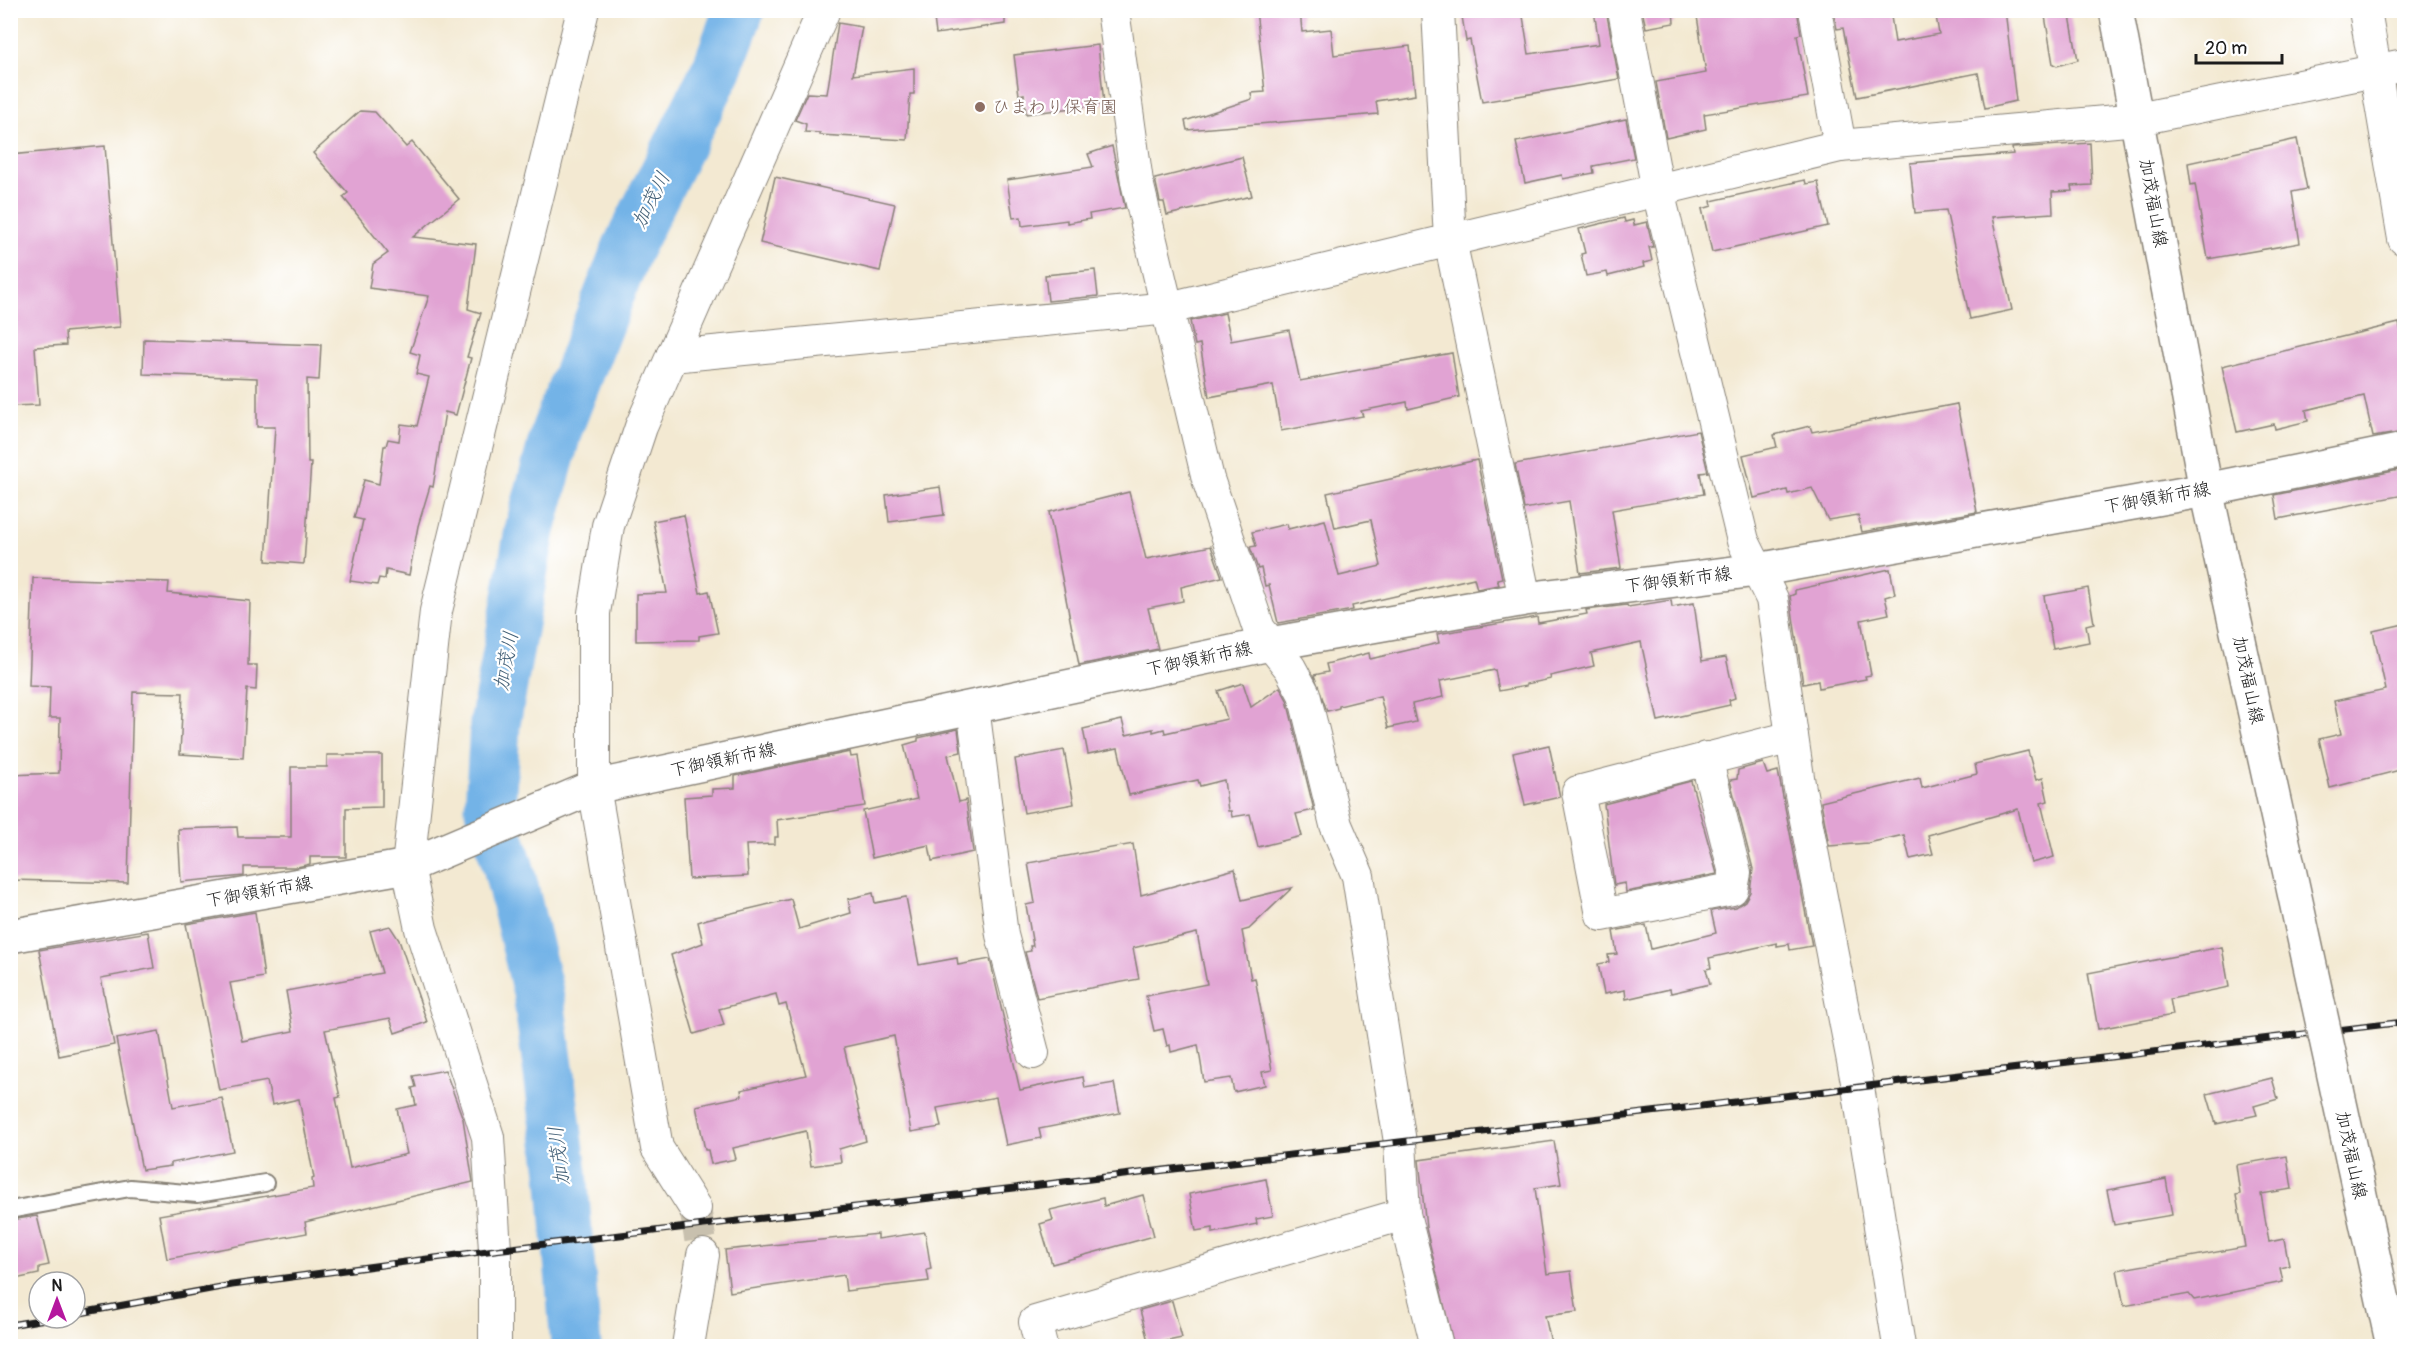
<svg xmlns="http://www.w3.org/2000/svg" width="2415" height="1357" font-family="Pangolin,'Klee One',sans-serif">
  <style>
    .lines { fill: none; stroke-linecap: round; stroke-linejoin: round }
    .river { stroke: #73b3e7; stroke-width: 51 }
    .building { fill: #e1a3d3 }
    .street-tunnel { stroke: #c8c0ae; stroke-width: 32; stroke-dasharray: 32 16; stroke-linecap: butt }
    .lane-casing { stroke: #888277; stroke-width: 20 }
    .street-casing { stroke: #888277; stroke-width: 34 }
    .secondary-casing { stroke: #888277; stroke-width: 36 }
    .lane { stroke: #fff; stroke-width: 16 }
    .street { stroke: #fff; stroke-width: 32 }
    .secondary { stroke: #fff; stroke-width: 33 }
    .rail-casing { stroke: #1c1c1c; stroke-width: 7 }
    .rail { stroke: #fff; stroke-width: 4.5; stroke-dasharray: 14; stroke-linecap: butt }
    .secondary-bridge-casing { stroke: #888277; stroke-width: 36; stroke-linecap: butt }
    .secondary-bridge { stroke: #fff; stroke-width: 33 }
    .education-dot { fill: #8d6e63; stroke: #fff; stroke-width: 2 }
    .labels { text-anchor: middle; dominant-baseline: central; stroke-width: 4.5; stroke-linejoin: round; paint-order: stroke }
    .education-label { font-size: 18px; fill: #785e54; stroke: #fff; text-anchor: start }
    .street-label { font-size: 18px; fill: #1c1c1c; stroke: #fff }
    .water-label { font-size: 20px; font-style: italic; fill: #436077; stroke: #fff }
  </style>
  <rect width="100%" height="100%" fill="#fff"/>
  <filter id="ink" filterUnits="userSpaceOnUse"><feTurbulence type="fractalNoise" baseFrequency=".0167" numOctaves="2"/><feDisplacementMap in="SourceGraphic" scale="12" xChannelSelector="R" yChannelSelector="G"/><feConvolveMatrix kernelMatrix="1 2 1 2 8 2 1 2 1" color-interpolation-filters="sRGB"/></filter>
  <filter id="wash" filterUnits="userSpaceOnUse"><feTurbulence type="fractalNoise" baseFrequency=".008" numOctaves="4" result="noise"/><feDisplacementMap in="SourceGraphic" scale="24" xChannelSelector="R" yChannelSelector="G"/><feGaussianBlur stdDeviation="1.35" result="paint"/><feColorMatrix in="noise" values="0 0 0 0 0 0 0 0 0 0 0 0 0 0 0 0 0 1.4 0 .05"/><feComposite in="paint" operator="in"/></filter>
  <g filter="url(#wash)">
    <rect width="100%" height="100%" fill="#f3e9d2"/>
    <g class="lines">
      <path class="river" d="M576,1346L562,1172L538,992L508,866L490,809L495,724L530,530L557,429L627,249L718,67L739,10"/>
    </g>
    <g id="blocks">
      <g class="building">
        <path d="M933,10H1005V24L936,34Z"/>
        <path d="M1256,10H1300L1302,32L1331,29L1334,55L1410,46L1415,95L1376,101L1378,114L1187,130L1185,121L1252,99L1251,93L1265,92Z"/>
        <path d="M1461,10H1522L1529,54L1599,44L1594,10H1606L1619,79L1482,102L1470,40L1466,41Z"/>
        <path d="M1642,10H1673L1674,23L1646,28Z"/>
        <path d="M1696,10H1797L1801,34L1797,35L1808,97L1704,114L1706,129L1666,138L1656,82L1706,73Z"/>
        <path d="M1833,10H1890L1895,42L1939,34L1935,10H2005L2016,101L1985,108L1978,73L1857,97L1843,28L1837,29Z"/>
        <path d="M2044,10H2069L2078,60L2057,66L2053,64Z"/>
        <path d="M838,23L862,27L853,75L914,68V94H910L907,140L820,135V133L805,132L806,124L795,120L807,93L827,94Z"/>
        <path d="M1098,45L1104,104L1026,114L1024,94L1019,95L1014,55Z"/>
        <path d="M360,111L375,112L406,147L412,142L459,199L413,237L476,244L468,309L481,313L467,357L471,358L456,415L445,412L433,487L430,486L418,526L409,575L386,570L385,579L379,578L377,585L350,581L363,520L354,518L364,480L379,484L384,446H386L388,439L399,441L401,424L417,426L429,377L416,374L420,355L410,352L429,296L369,288L373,264L388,253L343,197L348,193L313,153Z"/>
        <path d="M1626,119L1634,158L1593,166L1594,173L1563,179L1562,175L1525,183L1516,142Z"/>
        <path d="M2297,139L2307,189L2292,192L2300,243L2208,259L2195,184L2191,185L2188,163Z"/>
        <path d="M2090,143L2092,185L2071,186L2072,191L2052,192L2053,213L1992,217L2012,310L1970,319L1946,210L1915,213L1910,163L2013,154L2012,148Z"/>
        <path d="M105,146L120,327L65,332L66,345L35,347L39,405L10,406V155Z"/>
        <path d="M1112,146L1125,208L1089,214L1090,219L1067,223V220L1022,226L1021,217L1013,218L1007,180L1093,167L1088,154Z"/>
        <path d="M1242,157L1252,196L1167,215L1164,202H1160L1155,179Z"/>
        <path d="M775,177L895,204L880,271L760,243Z"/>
        <path d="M1805,180L1806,184L1818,182L1828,226L1712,252L1702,209L1712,206L1711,201Z"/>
        <path d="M1624,218L1625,222L1633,220L1634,225L1647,222L1653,247H1649L1652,261L1643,263L1644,267L1608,276L1607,272L1586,276L1581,254L1585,253L1579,229Z"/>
        <path d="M1095,270L1098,296L1048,301L1045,275Z"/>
        <path d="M1225,313L1231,341L1289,330L1300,381L1452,353L1459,397L1408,409L1407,402L1361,411L1363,416L1281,431L1273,385L1209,397L1200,344L1195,345L1190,321Z"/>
        <path d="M2399,323L2404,346V432L2373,437L2364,396L2306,410L2308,421L2275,429L2274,424L2237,432L2222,366Z"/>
        <path d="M144,339L321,345L319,380L307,379L308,463H311L304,564L266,561L275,427H257V378L143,374Z"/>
        <path d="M1957,404L1977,512L1862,532L1858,515L1828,520L1812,488L1788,494L1787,490L1754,498L1743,455L1777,447L1774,435L1810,426L1812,432Z"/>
        <path d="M1698,431L1708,472L1700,473L1704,494L1612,510L1621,568L1580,573L1569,501L1524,509L1515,464Z"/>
        <path d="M1477,460L1502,578L1497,579L1499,585L1477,589L1474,578L1352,606L1353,610L1278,623L1269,585L1265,586L1261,568L1258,569L1250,547L1256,546L1252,532L1287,524L1288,529L1325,520L1339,576L1381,566L1371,520L1335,528L1327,493Z"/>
        <path d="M2404,469V495L2278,519L2274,495Z"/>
        <path d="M940,487L944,515L889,522L886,495Z"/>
        <path d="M1129,492L1146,559L1211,546L1222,577L1181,587L1183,601L1148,608L1158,649L1079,665L1049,512Z"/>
        <path d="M684,515L700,593L709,591L718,633L699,636V640L636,641V594L667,593L653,521Z"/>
        <path d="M1890,569L1895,594L1885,597L1889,614L1861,620L1871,675L1865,676L1866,679L1819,688L1818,681L1803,684L1790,596L1795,594V590Z"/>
        <path d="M33,578L169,582L168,593L250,601L248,665H257L256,690L247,689L243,758L180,754L183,693L133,692L128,883L10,880V775L59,773L60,718H49L50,687L29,686Z"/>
        <path d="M2088,588L2094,623L2086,625L2089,642L2053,649L2044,596Z"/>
        <path d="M1671,600L1672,607L1694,603L1702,661L1726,657L1735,698L1729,700L1730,705L1658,721L1641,642L1591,653L1594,666L1550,676L1551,679L1526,684V686L1499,691L1495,670L1440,681L1443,697L1412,704L1416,722L1388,728L1380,696L1339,706V708L1327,711L1314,675L1328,672L1326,664L1369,653L1370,659L1439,643L1437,634L1537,617L1538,623L1587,614L1586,610L1627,605L1628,607Z"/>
        <path d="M2404,624V769L2330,788L2319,739L2341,734L2334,701L2386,690L2373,631Z"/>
        <path d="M1243,683L1251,707L1280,687L1287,700L1314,810L1296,814L1302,836L1258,847L1250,814L1232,817L1231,811H1228L1224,780L1200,786L1198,780L1129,795L1118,748L1088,754L1083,729L1122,720L1126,735L1153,729V732L1164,729L1165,733L1227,719L1218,691Z"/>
        <path d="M958,729L961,752L948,755L959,802L966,800L973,852L932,861L929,845L872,858L863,811L917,799L904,745L918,741V738Z"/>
        <path d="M1549,745L1560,797L1525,805L1513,753Z"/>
        <path d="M1064,750L1074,804L1024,813L1015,759Z"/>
        <path d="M2028,751L2036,780L2043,778L2048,801L2041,803L2054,857L2031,863L2018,809L1928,835L1933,854L1910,859L1904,835L1868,843L1829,846L1821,802L1920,778L1922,788L1977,774L1975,764Z"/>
        <path d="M850,752L851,757L857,756L865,806L777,820L778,837H775V844L746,845L748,876L689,879L684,797L712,795V789L735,788V776Z"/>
        <path d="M327,755H382V807L346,808V857H310V864L297,867H244V876L181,882L178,829L237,827L238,837H291V767H327Z"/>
        <path d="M1763,763L1767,774L1778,771L1812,946L1790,950L1789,944L1777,946V943L1709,958L1711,968L1706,969L1710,984L1671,993L1670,989L1626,999L1625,990L1604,994L1598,964L1609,962L1608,955L1617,954L1613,931L1646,925L1651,949L1716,933L1711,911L1736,907L1745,901L1750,892L1753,869L1730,780L1737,779L1738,770Z"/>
        <path d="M1691,781L1717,874L1626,892L1625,883L1614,885L1604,804Z"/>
        <path d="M1133,844L1141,895L1235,869L1242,900L1292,888L1249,929L1242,931L1251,979L1255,978L1272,1070L1262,1072L1265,1085L1234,1092L1231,1078L1204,1082L1198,1045L1171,1052L1170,1045L1167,1046L1163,1029L1154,1031L1146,996L1207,984L1197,933L1133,948L1139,979L1037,998L1025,952L1031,951L1030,946H1033L1026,905L1035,903L1028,863Z"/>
        <path d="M873,893L875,903L906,897L919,965L957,958L958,965L990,959L1020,1090L1083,1077L1085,1088L1114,1083L1120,1113L1039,1129L1041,1138L1006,1145L996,1097L937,1108L941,1127L911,1132L894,1036L844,1047L866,1141L839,1149L841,1162L811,1166L806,1131L733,1148L736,1159L711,1164L708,1150H705L696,1106L742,1096L741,1090L806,1075L786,1004L779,1006L776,994L719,1009L724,1025L694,1034L671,955L703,943L698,922L707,919L791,899L799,929L851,913L848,899Z"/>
        <path d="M255,912L264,977L230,983L242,1041L293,1031L286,991L382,973L370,931L390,926L399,940L427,1022L395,1033L390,1018L325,1030L340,1097L336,1098L350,1168L407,1154L397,1109L416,1105L412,1088L416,1087L413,1076L445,1070L463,1119L473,1182L305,1222L307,1233L167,1259L159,1215L313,1188L312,1179L314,1178L299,1099L272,1105L267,1081L219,1090L186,924Z"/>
        <path d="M148,932L154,968L101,978L114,1045L59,1056L39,950Z"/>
        <path d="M2222,947L2229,987L2170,999L2173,1015L2098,1029L2088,973Z"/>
        <path d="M159,1031L173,1107L222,1098L233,1151L171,1163V1166L142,1170L116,1039Z"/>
        <path d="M2272,1078L2278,1099L2254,1106L2257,1115L2216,1124L2207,1094Z"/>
        <path d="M1554,1141L1561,1184L1535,1188L1547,1274L1571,1271L1577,1312L1545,1316L1552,1347H1454L1426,1228L1419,1160Z"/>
        <path d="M2287,1156L2292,1189L2261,1194L2269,1242L2284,1239L2289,1266L2280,1268L2283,1282L2194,1300L2189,1294L2124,1306L2117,1270L2245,1247L2236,1195L2240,1194L2236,1165Z"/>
        <path d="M1266,1179L1273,1216L1256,1219L1257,1224L1213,1233V1228L1196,1231L1189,1194Z"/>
        <path d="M2166,1179L2172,1215L2114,1225L2107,1190Z"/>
        <path d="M1143,1195L1154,1236L1052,1264L1040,1224L1053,1220L1050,1210L1103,1198L1104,1206Z"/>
        <path d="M37,1216L49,1265L39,1267V1274L10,1280V1220Z"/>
        <path d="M925,1232L931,1269L927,1270L929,1281L846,1291L844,1275L730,1292L725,1250L878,1234V1239Z"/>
        <path d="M1172,1301L1182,1338L1149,1345L1140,1310Z"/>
      </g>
    </g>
  </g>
  <g filter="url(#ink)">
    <use href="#blocks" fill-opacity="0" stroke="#888277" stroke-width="1.5"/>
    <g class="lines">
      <path class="street-tunnel" d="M695,1208L703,1255"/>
      <defs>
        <path id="lane" d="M10,1210L130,1188L197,1194L265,1183"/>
        <g id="street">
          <path d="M1113,10L1137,182L1208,479L1259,629L1290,668L1304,694L1336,825L1358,876L1400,1142L1404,1214L1437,1346"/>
          <path d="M1438,10L1450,240L1525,599"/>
          <path d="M1624,10L1658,191L1743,541L1772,599L1799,784L1858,1087L1899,1346"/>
          <path d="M1815,10L1840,146"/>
          <path d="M2365,10L2404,239"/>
          <path d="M672,356L1169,308L1840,146L2138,119L2404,65"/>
          <path d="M973,707L1002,935L1033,1053"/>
          <path d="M1706,758L1735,873L1732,889L1602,915L1578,792L1792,737"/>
          <path d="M695,1208L657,1148L594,787V613L608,526L641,427L824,10"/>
          <path d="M495,1346V1250L488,1137L421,929L408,866L436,611L583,10"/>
          <path d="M688,1346L703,1255"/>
          <path d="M1041,1346L1035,1322L1404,1214"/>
        </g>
        <g id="secondary">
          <path d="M2116,10L2206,490L2285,851"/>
          <path d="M10,936L408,866L594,787L1270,644L1525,599L1757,570L2206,490L2404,450"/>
          <path d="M2386,1314L2393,1346"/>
        </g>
      </defs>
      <use href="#lane" class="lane-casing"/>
      <use href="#street" class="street-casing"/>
      <use href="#secondary" class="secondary-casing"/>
      <use href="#lane" class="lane"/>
      <use href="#street" class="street"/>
      <use href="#secondary" class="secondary"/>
      <defs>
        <g id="rail">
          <path d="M75,1314L232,1285L495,1250L2404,1022"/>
          <path d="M10,1325L51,1318"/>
        </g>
      </defs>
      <use href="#rail" class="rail-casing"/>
      <use href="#rail" class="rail"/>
      <defs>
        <path id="secondary-bridge" d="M2285,851L2386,1314"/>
      </defs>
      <use href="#secondary-bridge" class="secondary-bridge-casing"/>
      <use href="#secondary-bridge" class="secondary-bridge"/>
    </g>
  </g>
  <circle class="education-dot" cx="980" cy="107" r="6"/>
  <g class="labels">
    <g class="education-label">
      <text x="992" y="107">ひまわり保育園</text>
    </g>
    <g class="street-label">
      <text transform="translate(2153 203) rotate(80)">加茂福山線</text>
      <text transform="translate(2157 498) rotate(-10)">下御領新市線</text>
      <text transform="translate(1678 580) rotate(-7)">下御領新市線</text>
      <text transform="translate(1199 659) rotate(-12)">下御領新市線</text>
      <text transform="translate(2248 680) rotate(78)">加茂福山線</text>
      <text transform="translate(723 760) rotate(-12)">下御領新市線</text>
      <text transform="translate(259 892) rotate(-10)">下御領新市線</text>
      <text transform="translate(2351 1155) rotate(78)">加茂福山線</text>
    </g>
    <g class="water-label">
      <text transform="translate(651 200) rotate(-63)">加茂川</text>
      <text transform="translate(506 661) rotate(-80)">加茂川</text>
      <text transform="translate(559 1156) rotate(-97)">加茂川</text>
    </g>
  </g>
  <rect width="2415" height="1357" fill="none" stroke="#fff" stroke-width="36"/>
  <g transform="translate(57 1300)"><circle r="28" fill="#ffffff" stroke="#a4a4a4" stroke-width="1.5"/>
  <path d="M0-4.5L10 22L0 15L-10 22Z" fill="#b5179e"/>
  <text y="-9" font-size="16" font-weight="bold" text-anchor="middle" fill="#1c1c1c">N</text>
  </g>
  <path d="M2196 54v9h86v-9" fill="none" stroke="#1c1c1c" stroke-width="3"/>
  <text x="2205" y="54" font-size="18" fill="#1c1c1c" stroke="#ffffff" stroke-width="4.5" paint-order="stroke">20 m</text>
</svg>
